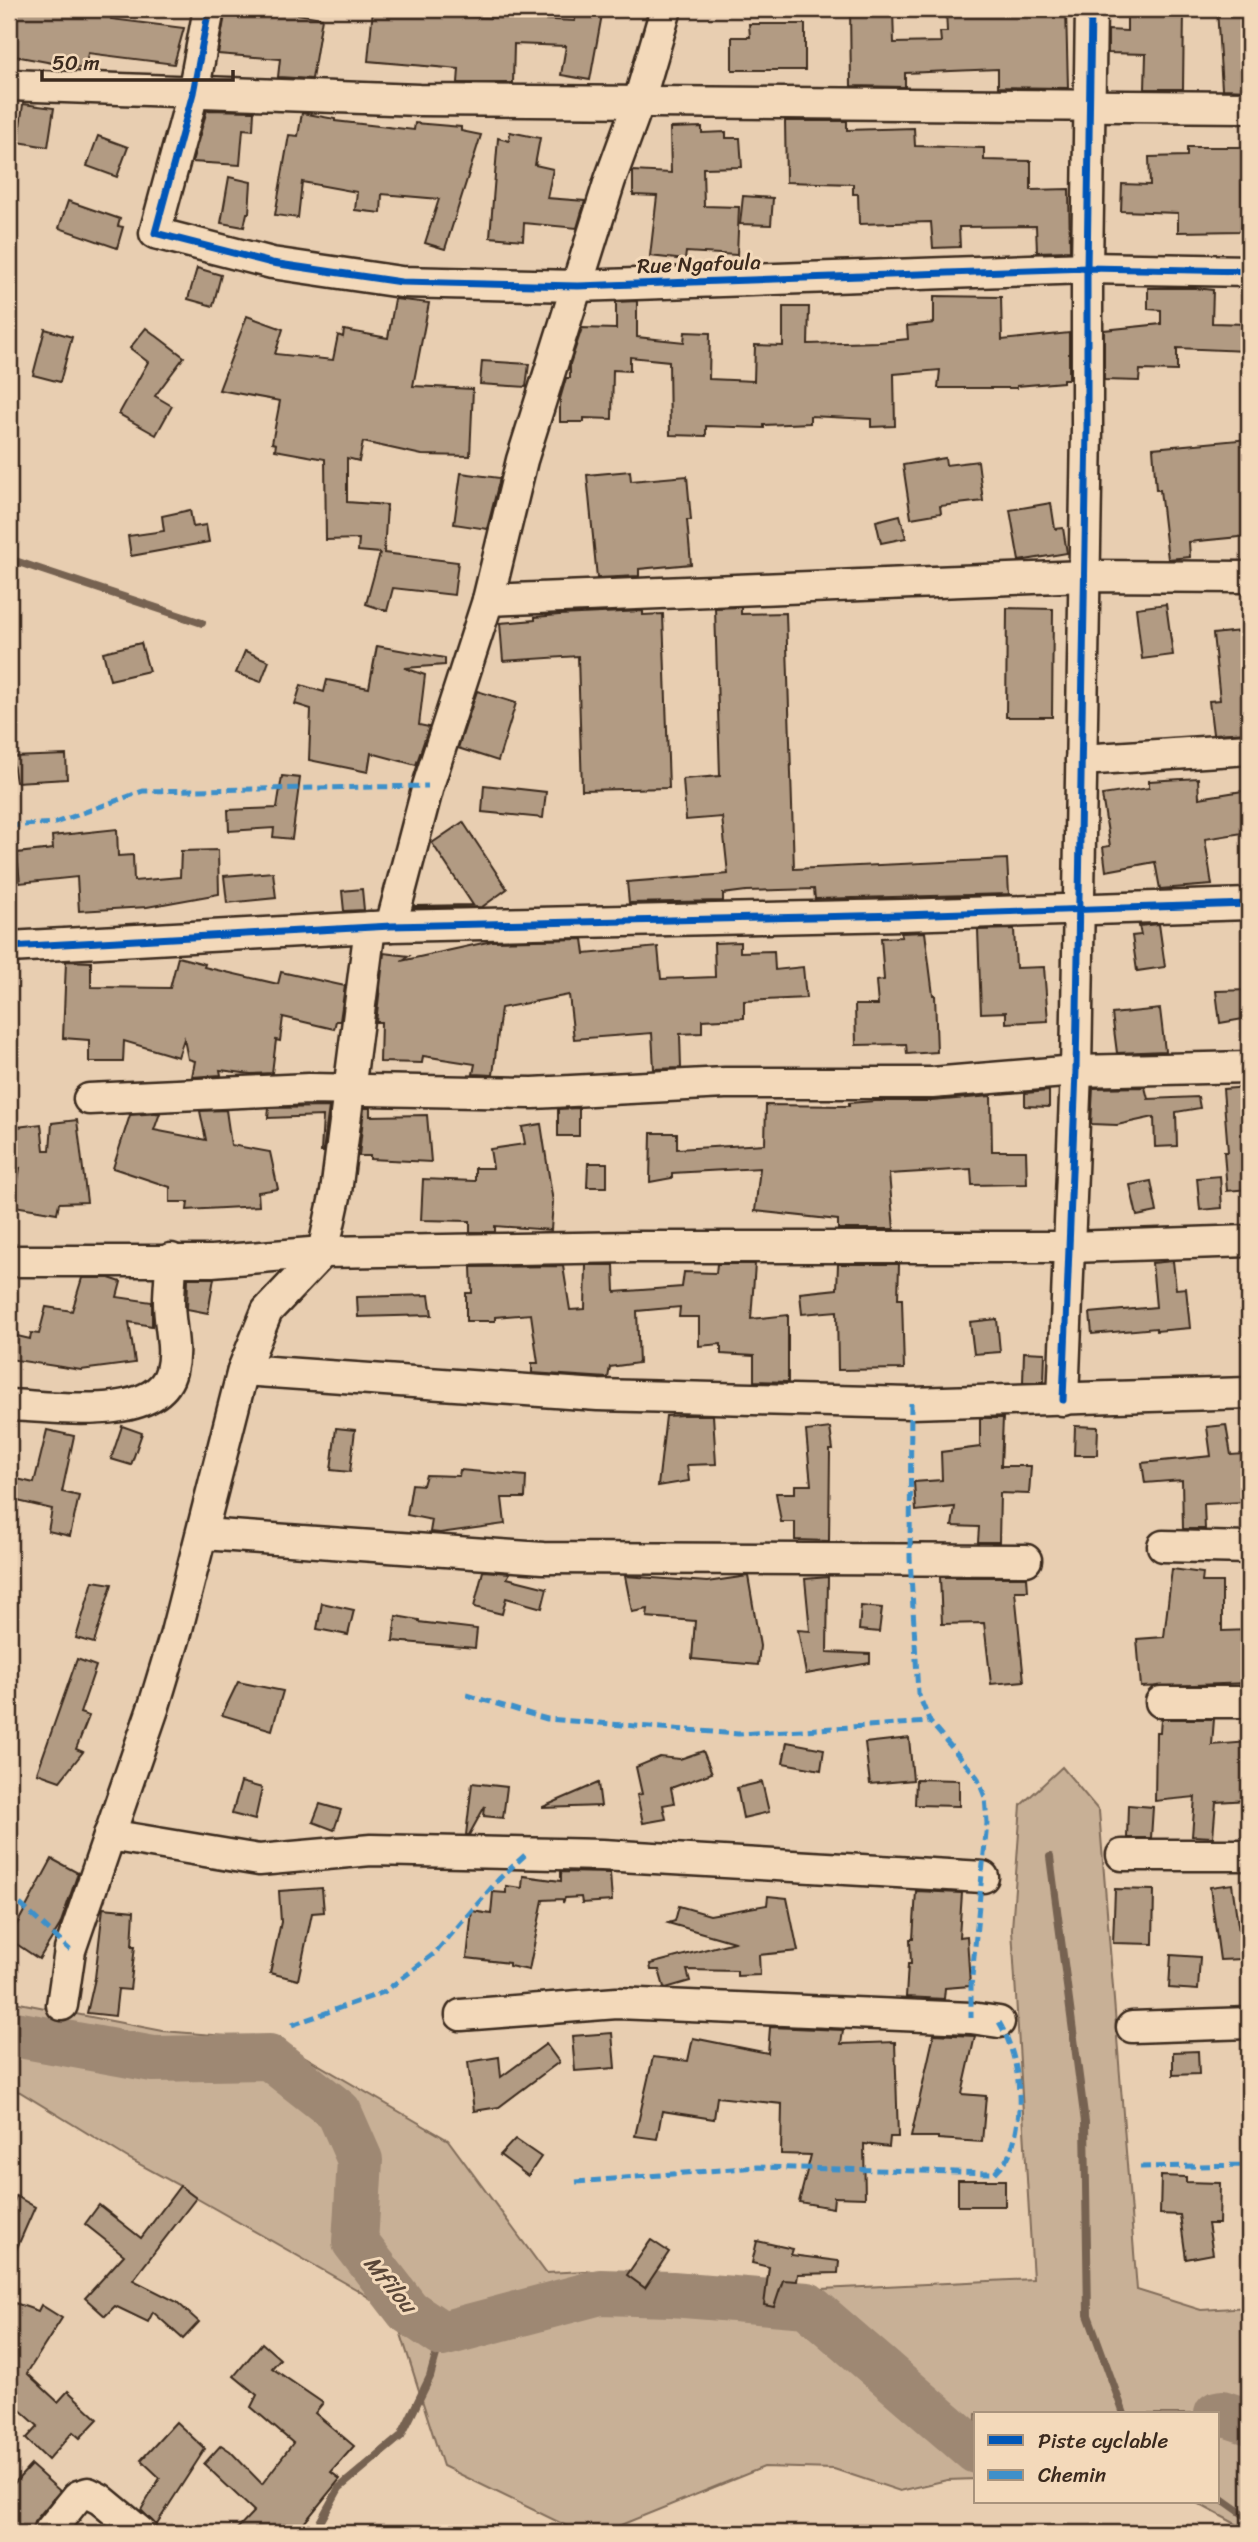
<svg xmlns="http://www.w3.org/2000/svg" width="1258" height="2542" font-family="Sriracha,sans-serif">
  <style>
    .green { fill: #c8b096; stroke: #826d5a; stroke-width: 2 }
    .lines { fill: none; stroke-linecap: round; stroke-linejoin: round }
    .stream { stroke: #766251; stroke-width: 8 }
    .river { stroke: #9e8873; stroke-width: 46 }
    .building { fill: #b29b83; stroke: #3b2a1e; stroke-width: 2 }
    .street-casing { stroke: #3b2a1e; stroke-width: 35 }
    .street { stroke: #f3d9ba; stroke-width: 30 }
    .quiet { stroke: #3e90ca; stroke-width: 5; stroke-dasharray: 10 5; stroke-linecap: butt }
    .cycleway-casing { stroke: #f3d9ba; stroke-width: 11 }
    .cycleway { stroke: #0057b8; stroke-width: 7 }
    .labels { text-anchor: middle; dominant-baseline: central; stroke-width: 6; stroke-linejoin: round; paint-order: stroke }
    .street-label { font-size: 21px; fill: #3b2a1e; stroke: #f3d9ba }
    .water-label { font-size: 23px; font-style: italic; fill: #594638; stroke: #f3d9ba }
  </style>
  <rect width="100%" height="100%" fill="#e8ceb1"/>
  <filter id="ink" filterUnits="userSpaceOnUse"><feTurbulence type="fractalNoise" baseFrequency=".0143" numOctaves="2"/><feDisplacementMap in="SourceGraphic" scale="14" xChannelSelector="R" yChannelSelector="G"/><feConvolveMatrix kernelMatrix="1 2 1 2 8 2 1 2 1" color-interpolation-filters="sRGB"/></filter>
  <g filter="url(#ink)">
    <path class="green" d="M1062,1767L1099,1811L1137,2290L1201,2310L1249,2307V2531L1195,2502H1218V2414H976V2479L947,2480L900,2491L834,2469L764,2467L601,2533H581L443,2466L395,2315L356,2289L196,2198L180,2186L128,2158L20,2092L9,2089V2001L163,2031L276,2040L448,2140L546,2273L585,2271L695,2286L821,2289L1033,2279L1012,1929L1021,1805Z"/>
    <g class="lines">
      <g class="stream">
        <path d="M9,559L202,623"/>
        <path d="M1050,1857L1085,2122L1088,2315L1124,2414"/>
        <path d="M1218,2496L1249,2518"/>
        <path d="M314,2533L339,2488L401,2436L430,2377L442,2334"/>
      </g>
      <g class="river">
        <path d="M9,2033L153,2059L269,2057L339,2112L360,2160L355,2242L408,2311L442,2334L600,2292L672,2294L807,2305L976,2451"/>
        <path d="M1217,2414L1222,2413L1249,2422"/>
      </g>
    </g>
    <g class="building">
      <path d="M9,9H112L111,19L184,28L174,64L88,53L85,69L9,55Z"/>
      <path d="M226,9H267L322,18L312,79L278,77L280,59L218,54Z"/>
      <path d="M373,9H435V15L575,21L576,9H603L590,80L561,75L566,46L514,44L513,83H458L459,69L368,61Z"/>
      <path d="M850,9H893L894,43L941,42L940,32H947L946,9H1066L1068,88L998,87V69L905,73V87L851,86Z"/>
      <path d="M1127,9H1184L1183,89H1145L1146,54L1108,53V30L1127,31Z"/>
      <path d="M1217,9H1242L1244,53H1249V90L1222,89Z"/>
      <path d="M749,24H805V70H732V37H750Z"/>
      <path d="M23,104L54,108L48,147L18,142Z"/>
      <path d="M207,110L254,111L253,130L243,129L240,165L192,162Z"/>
      <path d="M302,113L335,119V121L414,130L415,123L461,127V131L481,135L445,249L425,243L439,199L382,194L381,213L355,210L357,192L302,182L298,218L275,215L289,135L298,136Z"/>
      <path d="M785,121H847V130L914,128L915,146L984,148V160L1031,161V190L1069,189L1070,251L1037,252L1036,226L959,227L960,247L933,248L931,222L859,224L858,194H853V184L786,182Z"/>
      <path d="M702,127V133L726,132V138H740L742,167L703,168L704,206L739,207L737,255L686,252L685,260L650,256L657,196L633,195V171L671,173L670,128Z"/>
      <path d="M510,132L540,138L535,165L553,169L547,198L585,201L577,228L524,223L523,240L490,237L498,138L509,141Z"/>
      <path d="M98,136L128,147L117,177L87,166Z"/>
      <path d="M1187,147H1249V186L1242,185L1243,231L1178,232V213L1121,211L1122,184L1150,185L1149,157L1187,156Z"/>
      <path d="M229,177L251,182L249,213H247L244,227L221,223Z"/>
      <path d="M743,196L773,198L771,225L740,224Z"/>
      <path d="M68,201L120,219L118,226L123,227L117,248L59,228Z"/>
      <path d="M197,268L221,275L213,306L188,299Z"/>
      <path d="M1148,288H1195L1213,290L1212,323L1247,324L1246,351L1177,348V371L1140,370L1139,381L1104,380V330L1161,324V310L1148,309Z"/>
      <path d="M934,296L1001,297L1002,340L1069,333V379H1063V382L1017,386V388H938L940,370L894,374L895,426L871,427V419L810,416V423L764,425V428L706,426V436L670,435L669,361L630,357V371L613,370L612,419L584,418V422H560V399L566,378H570V364L582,328L616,329V302L637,301V337L684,342L685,332L710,333L709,379L754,381L755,345L783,346V307H809L808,344L879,342L908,339L907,326L934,323Z"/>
      <path d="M395,299L429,303L413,386L473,389L470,456L422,455L363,442L359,461L347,458V502L387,505L384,553L458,562L454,595L393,588L387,611L366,604L380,553L358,551L359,539L326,540L325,459L275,450L276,444L272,443L280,401L219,390L247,316L283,329L275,354L333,360L338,335L343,337L344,330L388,338Z"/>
      <path d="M146,328L184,357L155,396L172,406L156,435L119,414L148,362L130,348Z"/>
      <path d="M45,329L72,337L60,382L33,375Z"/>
      <path d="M482,361L529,364L526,387L480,384Z"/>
      <path d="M1249,439V536L1189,542L1190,557L1168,559L1160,490H1156L1153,448Z"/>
      <path d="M945,458L946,465L978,461L983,501L940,506L941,513L911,518L903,465Z"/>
      <path d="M630,471L631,481L687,476L691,520H687L691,564L639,569V576L597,578L587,475Z"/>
      <path d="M461,473L500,478L487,529L454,524Z"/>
      <path d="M1051,503L1055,529L1063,528L1067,553L1019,561L1010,510Z"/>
      <path d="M190,510L193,527L206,525L209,542L131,556L128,536L164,531L162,516Z"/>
      <path d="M900,515L906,538L881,543L876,521Z"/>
      <path d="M1166,604L1173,655L1142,659L1136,608Z"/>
      <path d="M741,607V614L786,613L794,869L1007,859L1009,894L815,899L814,889L746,891L723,894V901L629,903L627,882L728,874L722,817L686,820L683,779L720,776L715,608Z"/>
      <path d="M1007,608L1053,609L1052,717H1006Z"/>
      <path d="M643,611V615L663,614L669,788L582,790L578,656L503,661L500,623L535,620V617L559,615Z"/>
      <path d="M1249,630V732L1213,734L1209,701L1220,700L1213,634Z"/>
      <path d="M141,643L149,671L110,680L103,652Z"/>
      <path d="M377,646L445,658V665L405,668L425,675L419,725L429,727L416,765L371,753L368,772L309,760L311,709L295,704L301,685L324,692L327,680L369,688Z"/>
      <path d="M245,651L269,661L261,682L236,673Z"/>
      <path d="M477,691L516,703L498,761L458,748Z"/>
      <path d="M66,755L67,779L16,782L12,757Z"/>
      <path d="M282,776L300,778L292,839L273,837L274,828L229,831L228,810L277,808Z"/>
      <path d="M1198,778L1199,798L1249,790V832L1205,839L1212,885L1160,889L1155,862L1106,871L1103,847L1110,846L1102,795L1149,788V781Z"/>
      <path d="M484,785L546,792L543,818L482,812Z"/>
      <path d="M463,822L507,889L482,907L414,908V906L473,905L432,843Z"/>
      <path d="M117,829L118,856L133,855L134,881L180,877L181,851L218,850L219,894L147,907L79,911L77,877L20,883L17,853L53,849L52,836Z"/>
      <path d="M273,872L276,898L227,903L224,876Z"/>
      <path d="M362,889L364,910L344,911L342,891Z"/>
      <path d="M1159,924L1165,967L1137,971L1132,936L1141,935L1139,926Z"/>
      <path d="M1014,929L1016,968L1044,967L1048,1021L1006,1023V1012L981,1013L978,930Z"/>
      <path d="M925,932L933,995H935L937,1052L907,1054L906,1044L856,1045L855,1005H878L876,981L884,980L881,938L902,937L901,933Z"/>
      <path d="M583,939L585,954L658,947L661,979L715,977L714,943L740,942V952L774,951L775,970L803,967L806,998L744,1001V1018L702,1020V1033L680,1034L681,1068L654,1069L652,1033L574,1039L569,995L501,1008L493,1075L473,1074L475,1064L423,1056L422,1063L380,1062L381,1022H376L384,953L409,956L401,961L492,941Z"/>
      <path d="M178,957L205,964L204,967L278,984L281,972L345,986L340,1021H336L334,1029L283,1017L280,1041L276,1040L272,1073L251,1074L220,1070L221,1075L192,1077L195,1061L188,1059L184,1039L178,1057L124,1041L123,1062H89V1040L63,1038L66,961L91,962V987L170,988Z"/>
      <path d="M1249,990V1018L1220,1023L1216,991Z"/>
      <path d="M1160,1009L1165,1051L1117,1053L1112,1014Z"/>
      <path d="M1145,1087L1148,1099L1198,1097L1200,1108L1176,1112L1177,1146L1155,1147L1154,1117L1117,1125L1091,1124L1093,1088Z"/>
      <path d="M1249,1087V1189L1227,1191L1224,1152H1228L1223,1089Z"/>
      <path d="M1049,1091V1107L1025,1106V1093Z"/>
      <path d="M991,1096L992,1151H1026L1027,1184L972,1185L971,1169L889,1174L894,1229H838V1220L755,1211L760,1168L672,1173V1178L650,1182L651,1133H677V1149L765,1144L766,1105L849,1106V1103L875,1101H932Z"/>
      <path d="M329,1107L323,1152H321L323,1116L268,1118L269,1108Z"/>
      <path d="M364,1108H370V1116L427,1115L431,1162L370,1159V1156H359Z"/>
      <path d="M579,1108V1136H558V1109Z"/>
      <path d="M226,1110L231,1145L270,1152L278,1189L258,1192L259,1206L187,1210L188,1202H170V1187L113,1168L130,1115L160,1113L154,1130L206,1140L200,1111Z"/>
      <path d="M77,1120L87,1202L59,1203L57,1213L14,1206L20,1168L9,1170V1128L41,1124L44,1150H50L52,1123Z"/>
      <path d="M541,1124L553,1202L551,1230L495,1226V1232H470V1221L421,1220L423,1179L475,1181V1168H493L490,1149L525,1144L522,1127Z"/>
      <path d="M588,1163H607V1187H587Z"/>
      <path d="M1220,1176L1222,1208L1200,1210L1197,1178Z"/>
      <path d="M1151,1181L1157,1212L1137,1216L1130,1185Z"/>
      <path d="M1173,1261L1176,1289L1186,1288L1190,1328L1156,1331V1328L1092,1334L1090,1313L1156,1307L1152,1263Z"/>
      <path d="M717,1264H755L751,1319L788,1315V1382L754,1381V1356L721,1354V1344L699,1346V1317H679L680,1307L637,1311L639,1363L610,1367L608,1378L532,1373V1363H538L531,1314L495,1317V1321H466V1293H472L471,1267L563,1266L570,1310L585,1309L586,1265H614L615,1292L682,1287L684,1272L716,1273Z"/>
      <path d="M838,1264H899L898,1299H902L904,1369L838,1370L837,1311L802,1314L800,1293L837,1289Z"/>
      <path d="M82,1278H109L121,1282L117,1297L152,1302V1326L129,1322L135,1363L81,1370L9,1359V1334L30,1339L31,1333L39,1334L46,1307L72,1311Z"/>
      <path d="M188,1278H214L208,1313L187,1309Z"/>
      <path d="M429,1295L432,1315L358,1317L357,1297Z"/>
      <path d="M997,1319L1000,1352L974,1354L970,1322Z"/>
      <path d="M1024,1352L1045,1353L1044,1382H1023Z"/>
      <path d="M683,1415H713L716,1464L687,1465L689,1481L658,1486L666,1416Z"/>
      <path d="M980,1418H1003L1001,1466H1031L1029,1494L1000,1493L999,1542H978L979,1527L952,1526L955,1507L916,1511L914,1482L942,1480L941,1452L980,1447Z"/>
      <path d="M1226,1425L1231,1455L1244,1454L1245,1502L1204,1504L1205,1529H1183L1182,1480L1145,1483L1142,1463L1211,1456L1207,1427Z"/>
      <path d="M122,1426L142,1433L131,1465L111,1459Z"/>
      <path d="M1075,1426L1098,1427L1097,1455H1074Z"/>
      <path d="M336,1428L355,1430L350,1472L331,1470Z"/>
      <path d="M830,1428L833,1450H830L829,1541L795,1540V1522H781L776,1493H795V1485H811L806,1431Z"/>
      <path d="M47,1430L74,1436L62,1492L79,1496L70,1536L48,1531L52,1509L9,1499V1477L34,1483Z"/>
      <path d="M460,1470L526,1476L525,1498H502L505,1524L440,1533L430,1532L432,1520L407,1515L412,1484L423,1485L426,1475L459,1476Z"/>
      <path d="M1172,1569L1203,1573L1202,1582H1222V1631L1249,1630V1683L1141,1687L1137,1639L1164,1637Z"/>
      <path d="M483,1571L510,1573L507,1578L547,1588L542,1608L506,1598L502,1614L474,1607Z"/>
      <path d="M625,1576L707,1582L748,1576L760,1646L758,1665L692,1659L695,1621L647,1617L648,1609L632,1612Z"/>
      <path d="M828,1577L827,1652L870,1654V1663L806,1674L798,1630L810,1631L805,1579Z"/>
      <path d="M940,1577H1027L1028,1591H1015L1024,1681L991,1684L984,1623L942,1624Z"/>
      <path d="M93,1581L112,1584L94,1643L76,1638Z"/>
      <path d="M322,1603L354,1610L348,1635L317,1629Z"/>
      <path d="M861,1606L882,1608L879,1632L859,1630Z"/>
      <path d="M396,1616L419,1620V1622L477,1629L475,1648L393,1641Z"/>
      <path d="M77,1659L96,1666L80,1713L89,1716L76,1749L83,1752L60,1781L37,1773Z"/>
      <path d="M238,1682L283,1691L272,1730L222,1715Z"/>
      <path d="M1161,1719H1214L1212,1745L1249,1742V1800L1216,1802L1213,1837L1192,1836L1195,1797L1155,1801L1156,1732H1160Z"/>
      <path d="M909,1738L913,1780L870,1784L865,1743Z"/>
      <path d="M787,1742L824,1749L821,1770L783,1763Z"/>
      <path d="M703,1751L712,1773L671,1788L674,1803L663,1805L666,1819L643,1823L637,1795L642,1794L636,1767L660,1757L680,1759Z"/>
      <path d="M916,1779L959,1780V1806L915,1805Z"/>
      <path d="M241,1782L262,1788L255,1820L232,1814Z"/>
      <path d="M762,1782L769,1812L743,1818L737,1788Z"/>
      <path d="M472,1783L507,1787L503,1818L484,1816L485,1806L469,1835H466Z"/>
      <path d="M598,1783L601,1806L543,1808V1807Z"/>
      <path d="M320,1804L341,1810L334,1830L313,1822Z"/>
      <path d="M1128,1805L1153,1807L1151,1838H1127Z"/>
      <path d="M52,1859L78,1873L60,1925L39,1959L9,1939Z"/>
      <path d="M561,1872L610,1873L612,1901L582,1903L581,1897L565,1898L563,1903V1899L543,1900L529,1970L509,1966V1963L467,1958L472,1911L491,1914L493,1892L506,1893V1886L522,1888L523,1876L561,1881Z"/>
      <path d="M1232,1884L1243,1959L1220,1960L1210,1887Z"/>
      <path d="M322,1888L324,1912L312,1913L298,1980L270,1973L281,1922L279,1891Z"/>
      <path d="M1115,1889L1154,1890L1153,1944L1113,1943Z"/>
      <path d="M916,1891L962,1893L959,1937L967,1936L970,1986L945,1988L944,1999L906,1997L908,1964H911L910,1939H913Z"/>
      <path d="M768,1896L787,1898L798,1951L759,1955L760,1975L737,1976V1971L687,1970L690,1981L666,1988L664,1987L659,1970H651L650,1964L734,1942L668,1923L675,1921L679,1906L710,1915L767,1905Z"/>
      <path d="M103,1908L134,1911L132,1946H135L130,1990L118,1989L115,2016L87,2013L95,1978Z"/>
      <path d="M1171,1955L1200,1957L1198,1990L1169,1988Z"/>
      <path d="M770,2027L843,2030L841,2044L895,2042L898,2137H890L889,2147L864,2144L865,2198L834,2197L833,2208L799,2202L811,2155L781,2154L782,2104L717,2097L714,2119L662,2111L657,2139L635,2136L653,2057L688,2061L693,2038L768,2053Z"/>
      <path d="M612,2033L615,2068L575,2071L572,2036Z"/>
      <path d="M934,2034L975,2036L962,2094L986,2096L982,2142L938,2139V2137H911Z"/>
      <path d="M546,2044L559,2062L499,2107L474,2111L468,2062L499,2057L501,2077Z"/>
      <path d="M1198,2051L1199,2074L1173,2075V2052Z"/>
      <path d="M515,2139L541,2157L528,2176L500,2155Z"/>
      <path d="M1161,2176L1186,2177V2182L1220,2183L1219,2224H1208L1213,2254L1186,2259L1180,2215L1160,2214Z"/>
      <rect x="958" y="2180" width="47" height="26"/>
      <path d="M180,2186L196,2198L133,2280L177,2302L199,2322L183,2339L153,2312L148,2322L115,2306L105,2316L85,2298L124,2255L85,2224L99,2205L141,2238Z"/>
      <path d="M16,2196L35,2207L9,2266V2216Z"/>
      <path d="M651,2240L669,2252L645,2288L627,2275Z"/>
      <path d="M757,2241L793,2249L791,2255L839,2261L838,2273L798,2274L797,2281L783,2280L774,2307L764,2305L769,2267L752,2263Z"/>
      <path d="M15,2303L38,2311L41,2305L62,2318L27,2373L58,2402L68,2391L98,2419L80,2438L73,2432L48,2460L26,2439L38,2426L9,2400V2321Z"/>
      <path d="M262,2343L280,2359L272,2368L323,2403L315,2413L354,2446L331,2472L340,2479L296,2533H233L254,2511L204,2464L221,2445L230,2451L262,2484L293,2443L251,2407L257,2395L234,2376Z"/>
      <path d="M176,2422L205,2449L156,2525L141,2510L160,2478L141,2460Z"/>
      <path d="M31,2465L60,2491L34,2522L31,2532L24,2533L9,2519V2489Z"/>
    </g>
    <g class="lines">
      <defs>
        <g id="street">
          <path d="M209,9L193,93L155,233L272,263L401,282L578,286L1087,268L1249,271"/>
          <path d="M9,85L419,100L1249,107"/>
          <path d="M488,600L1085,576L1249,577"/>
          <path d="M1081,760L1249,749"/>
          <path d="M391,926L428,786L488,600L522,460L610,180L639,101L666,9"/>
          <path d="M9,947L391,926L902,915L1249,904"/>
          <path d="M89,1099L309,1089L533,1093L725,1083H932L1076,1071L1249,1067"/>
          <path d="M9,1261H212L323,1252L634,1247H1070L1249,1241"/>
          <path d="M243,1370L598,1395L911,1403L1249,1393"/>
          <path d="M1063,1400L1076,1071L1087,428V268L1091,9"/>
          <path d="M9,1405C48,1406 158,1424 171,1371C177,1348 169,1326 169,1302C169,1288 171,1274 171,1259"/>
          <path d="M203,1534L543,1558L1026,1560"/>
          <path d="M1163,1546L1249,1548"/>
          <path d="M1161,1702H1249"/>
          <path d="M109,1835L259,1860L371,1850L602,1855L983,1877"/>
          <path d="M1122,1855H1249"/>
          <path d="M62,2005L70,1950L154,1706L176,1633L243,1370L267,1311L323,1252L336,1192L370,927"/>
          <path d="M461,2015L617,2003L971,2018L999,2022"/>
          <path d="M1132,2027L1249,2023"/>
          <path d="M48,2533L78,2496L88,2493L100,2499L141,2533"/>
        </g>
      </defs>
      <use href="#street" class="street-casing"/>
      <use href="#street" class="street"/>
      <g class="quiet">
        <path d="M9,826L55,823L143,791L428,786"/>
        <path d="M911,1403L910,1558L918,1693L930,1722L977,1777L985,1797L987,1823L971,1987V2018"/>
        <path d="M467,1695L547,1719L738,1734L930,1722"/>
        <path d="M9,1894L70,1950"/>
        <path d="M292,2025L384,1992L435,1953L500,1878L525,1855"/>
        <path d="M1140,2167L1249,2165"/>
        <path d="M576,2182L757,2167L995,2173C1000,2167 1006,2162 1009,2155C1026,2115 1021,2059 999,2022"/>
      </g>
      <defs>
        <g id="cycleway">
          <path d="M209,9L193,93L155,233L272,263L401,282L578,286L1087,268L1249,271"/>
          <path d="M9,947L391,926L902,915L1249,904"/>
          <path d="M1063,1400L1076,1071L1087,428V268L1091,9"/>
        </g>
      </defs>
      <use href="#cycleway" class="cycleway-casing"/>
      <use href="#cycleway" class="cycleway"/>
    </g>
  </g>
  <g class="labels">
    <g class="street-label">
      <text transform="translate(699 264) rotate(-2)">Rue Ngafoula</text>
    </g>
    <g class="water-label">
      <text transform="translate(390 2284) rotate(50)">Mfilou</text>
    </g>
  </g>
  <rect width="1258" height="2542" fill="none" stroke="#f3d9ba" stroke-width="35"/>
  <rect x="18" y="18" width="1223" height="2507" fill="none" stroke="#3b2a1e" stroke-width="2.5" filter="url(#ink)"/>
  <rect x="974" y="2412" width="245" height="91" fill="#f3d9ba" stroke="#a9937c" stroke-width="2"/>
  <rect x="988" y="2435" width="35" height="10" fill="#0057b8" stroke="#a9937c" stroke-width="2"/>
  <text x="1038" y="2448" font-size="21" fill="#3b2a1e">Piste cyclable</text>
  <rect x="988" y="2470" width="35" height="10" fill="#3e90ca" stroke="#a9937c" stroke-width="2"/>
  <text x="1038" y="2482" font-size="21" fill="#3b2a1e">Chemin</text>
  <path d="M42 70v10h191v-10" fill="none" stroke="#3b2a1e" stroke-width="3.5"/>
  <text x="52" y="70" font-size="21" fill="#3b2a1e" stroke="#f3d9ba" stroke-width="5" paint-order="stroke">50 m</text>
</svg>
